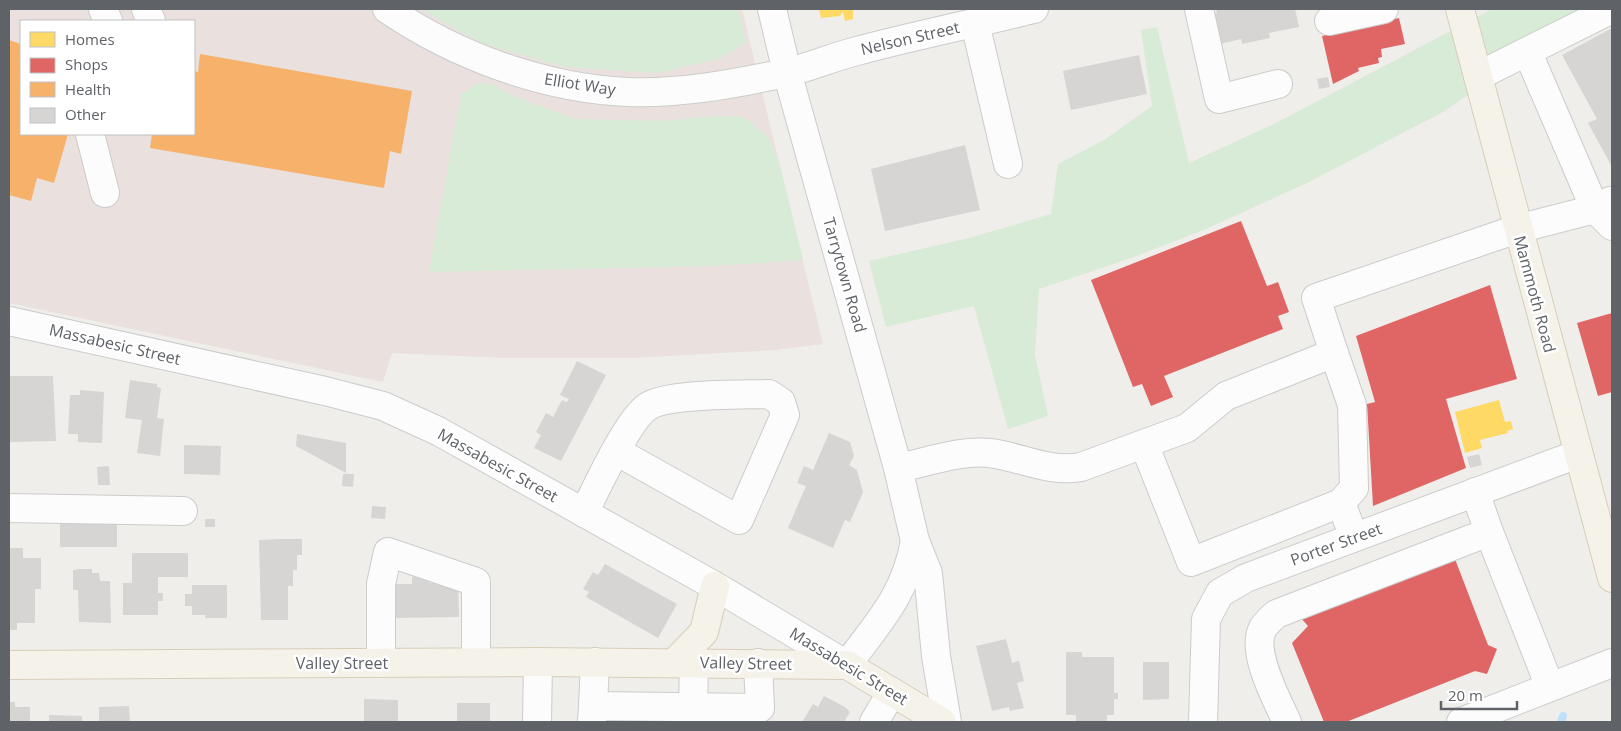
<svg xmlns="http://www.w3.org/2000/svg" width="1621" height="731" font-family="'Open Sans',sans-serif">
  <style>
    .medical { fill: #eae0de; fill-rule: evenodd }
    .green { fill: #d8ebd6 }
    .homes { fill: #ffd966 }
    .shops { fill: #e06666 }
    .health { fill: #f6b26b }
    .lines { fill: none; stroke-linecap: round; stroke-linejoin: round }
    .stream { stroke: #bfe0f9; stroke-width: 8 }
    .building { fill: #d6d5d3 }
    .minor-casing { stroke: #cbcccc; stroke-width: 30 }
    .major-casing { stroke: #d7ceb8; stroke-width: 30 }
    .minor { stroke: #fdfcfc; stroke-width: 28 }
    .major { stroke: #f4f2e9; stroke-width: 28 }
    .labels { text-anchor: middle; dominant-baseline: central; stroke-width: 5; stroke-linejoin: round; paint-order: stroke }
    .street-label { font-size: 16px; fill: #5f6368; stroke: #fff }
  </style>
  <rect width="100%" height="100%" fill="#efeeea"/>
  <path class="medical" d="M9,9H742L823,344L776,350L632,358H505L392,353L383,382L9,303ZM21,21H194V134H21Z"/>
  <g class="green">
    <path d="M420,9H738L746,43L719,59L657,73L565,67L483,44Z"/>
    <path d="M1492,9H1612L1512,65L1443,112L1307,183L1206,229L1131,258L1039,289L1035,355L1048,416L1008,429L974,306L886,327L869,261L969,238L1051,214L1058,164L1104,140L1152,106L1141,30L1157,27L1189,163L1276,123Z"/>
    <path d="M479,83L492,84L513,96L576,119L661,121L716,116L744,117L768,137L780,165L803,260L714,266L429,272L461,94Z"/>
  </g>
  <g class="homes">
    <path d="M819,9H853V19L845,21L843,12L840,16L821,18Z"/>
    <path d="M1499,400L1505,422L1511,421L1513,429L1507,431L1508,433L1480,440L1482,448L1465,453L1455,412Z"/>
  </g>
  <g class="shops">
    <path d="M1399,18L1405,44L1381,49L1382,57L1378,58L1379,63L1358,68L1359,71L1333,84L1322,36Z"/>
    <path d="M1241,221L1267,286L1278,282L1289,312L1278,316L1283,329L1164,376L1173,397L1151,406L1142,384L1133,387L1091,280Z"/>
    <path d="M1490,285L1517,379L1446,399L1466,468L1373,506L1367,404L1375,402L1356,336Z"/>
    <path d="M1612,313V392L1598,396L1577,323Z"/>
    <path d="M1455,559L1488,645L1497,649L1487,674L1475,671L1346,722H1324L1292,643L1308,626L1300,617L1317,603L1325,610Z"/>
  </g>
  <g class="health">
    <path d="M9,40L21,44V134H68L54,183L37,178L31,201L9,195Z"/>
    <path d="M200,54L412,91L401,154L390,151L384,188L150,148L152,134H194V71L198,72Z"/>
  </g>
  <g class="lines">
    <path class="stream" d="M1561,722L1563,716"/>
  </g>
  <g class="building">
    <path d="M1216,9H1295L1299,27L1269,33L1270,38L1242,44L1241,39L1220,44L1213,14L1217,13Z"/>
    <path d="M1612,28V167L1588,123L1597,119L1562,55Z"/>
    <path d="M1139,55L1147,94L1071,110L1063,71Z"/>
    <path d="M1328,77L1330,87L1319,89L1317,79Z"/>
    <path d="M965,145L980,210L885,231L871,169Z"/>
    <path d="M577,361L606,375L561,461L534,448L541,435L536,432L546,413L553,417L562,400L567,402L569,399L560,395Z"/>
    <path d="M9,376H53L56,441L9,442Z"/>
    <path d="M130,380L157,384V387L161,388L157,418L164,419L160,456L137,453L142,420L125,418Z"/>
    <path d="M80,390L104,392L102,443L78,442V434H68L70,395H80Z"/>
    <path d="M829,433L850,442L854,456L849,465L857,470L863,492L850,522L845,520L833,548L788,528L806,486L797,483L804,466L813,470Z"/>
    <path d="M297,434L346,443V473L296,446Z"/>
    <path d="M184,445L221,446L220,475L184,474Z"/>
    <path d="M1479,454L1482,465L1470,468L1467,457Z"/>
    <path d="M109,466L110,485H98L97,467Z"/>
    <path d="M343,474H354L353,487L342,486Z"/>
    <path d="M372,506L386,507L385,519L371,518Z"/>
    <rect x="205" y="519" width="10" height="8"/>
    <path d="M117,521V547H60V522Z"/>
    <path d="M281,539H302V555H297V570H293V586H288V620H261L259,540Z"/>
    <path d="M9,548H23V558H41V589H35V623H17V630H9Z"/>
    <path d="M132,553H188V577H158V593H163V601H158V615H123V583H132Z"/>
    <path d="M605,564L677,604L658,638L586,597L589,592L583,589L593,572L598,575Z"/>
    <path d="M79,569H92V573H99L100,581H110L111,623L79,622L78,590H73V570Z"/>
    <path d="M412,577H429V583H458L459,617L390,618V584H412Z"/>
    <path d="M192,585H227V618H205V615H192V606H185V594H192Z"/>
    <path d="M1006,639L1012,663L1019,661L1024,681L1017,683L1024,708L1010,711L1009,707L992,711L976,646Z"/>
    <path d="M1066,652H1082V657H1114V693H1118V699H1114V715H1107V722H1076V715H1066Z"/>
    <path d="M1143,662H1169V699L1143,700Z"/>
    <path d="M824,696L845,707L850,712L844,722H802L813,704L818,707Z"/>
    <path d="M364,699L398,700V722H364Z"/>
    <path d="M9,702H15V707H30V722H9Z"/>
    <rect x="457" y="703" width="33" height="19"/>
    <path d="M129,706L130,722H99V707Z"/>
    <path d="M49,715L82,716V722H49Z"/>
    <rect x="617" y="715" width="61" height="7"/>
  </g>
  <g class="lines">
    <defs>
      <g id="minor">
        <path d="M103,9L108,21"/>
        <path d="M146,9L151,21"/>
        <path d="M387,9C456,56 543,88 627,92C680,94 734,84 785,73C811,67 835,56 861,50C918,35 976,23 1034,9"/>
        <path d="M772,9L787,72L898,468L915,541L928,573L936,656L947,722"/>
        <path d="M1199,9L1219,99L1278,84"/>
        <path d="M1329,21L1384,9"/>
        <path d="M975,23L1008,164"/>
        <path d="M1528,53L1595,209L1610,201"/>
        <path d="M1478,76L1612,9"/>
        <path d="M90,134L105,193"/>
        <path d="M9,321L325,391L383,406L438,431L715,586L847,665C879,621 905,596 915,541"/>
        <path d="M1334,353L1352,405L1354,488L1341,503"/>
        <path d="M1144,444L1191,562L1341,503L1354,537"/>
        <path d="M898,468C928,462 960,450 990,453C1021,457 1049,473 1081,467L1187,428L1226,396L1334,353L1316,298L1517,229L1595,209L1612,226"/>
        <path d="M9,508L183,511"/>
        <path d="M584,513C596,489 627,421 647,407C667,393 742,395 769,394L781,402L785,415L739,520L616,451"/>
        <path d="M1489,532L1550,687"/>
        <path d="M381,663V584L388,552L476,582V662"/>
        <path d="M593,706L595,662"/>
        <path d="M693,708L694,662"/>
        <path d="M537,722L538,662"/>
        <path d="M592,722L593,706L760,708L758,663"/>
        <path d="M874,722L892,692"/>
        <path d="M1203,722L1206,619L1220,593L1246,578L1578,454"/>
        <path d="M1287,722C1277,700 1250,651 1263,628C1266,623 1272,618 1276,614L1489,532L1475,492"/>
        <path d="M1461,722L1612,663"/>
      </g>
      <g id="major">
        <path d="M1460,9L1612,578"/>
        <path d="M675,662L704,632L715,586"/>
        <path d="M9,665L538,662L847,665L942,722"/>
      </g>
    </defs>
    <use href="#minor" class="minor-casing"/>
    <use href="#major" class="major-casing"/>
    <use href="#minor" class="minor"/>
    <use href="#major" class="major"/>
  </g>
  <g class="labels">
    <g class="street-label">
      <text transform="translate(910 38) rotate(-13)">Nelson Street</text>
      <text transform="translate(580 84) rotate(9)">Elliot Way</text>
      <text transform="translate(845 275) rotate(74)">Tarrytown Road</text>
      <text transform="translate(1535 294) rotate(75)">Mammoth Road</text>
      <text transform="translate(115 344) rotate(13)">Massabesic Street</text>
      <text transform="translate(498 465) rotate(29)">Massabesic Street</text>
      <text transform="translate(1336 544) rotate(-20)">Porter Street</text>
      <text x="342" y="663">Valley Street</text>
      <text transform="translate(746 663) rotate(1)">Valley Street</text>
      <text transform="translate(849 666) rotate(31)">Massabesic Street</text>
    </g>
  </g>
  <rect width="1621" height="731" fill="none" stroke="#5f6368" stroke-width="20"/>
  <rect x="20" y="20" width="175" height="115" fill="#ffffff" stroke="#bfc1c3"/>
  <rect x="30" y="32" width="25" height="15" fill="#ffd966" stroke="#bfc1c3"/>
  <text x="65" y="45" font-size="15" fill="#5f6368">Homes</text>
  <rect x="30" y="58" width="25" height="15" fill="#e06666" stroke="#bfc1c3"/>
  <text x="65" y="70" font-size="15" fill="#5f6368">Shops</text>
  <rect x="30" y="82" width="25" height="15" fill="#f6b26b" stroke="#bfc1c3"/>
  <text x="65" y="95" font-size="15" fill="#5f6368">Health</text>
  <rect x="30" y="108" width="25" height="15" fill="#d6d5d3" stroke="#bfc1c3"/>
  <text x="65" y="120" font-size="15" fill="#5f6368">Other</text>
  <path d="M1441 701v8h76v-8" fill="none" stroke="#5f6368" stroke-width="2.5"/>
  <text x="1448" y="701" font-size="15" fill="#5f6368" stroke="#ffffff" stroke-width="4" paint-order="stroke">20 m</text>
</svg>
